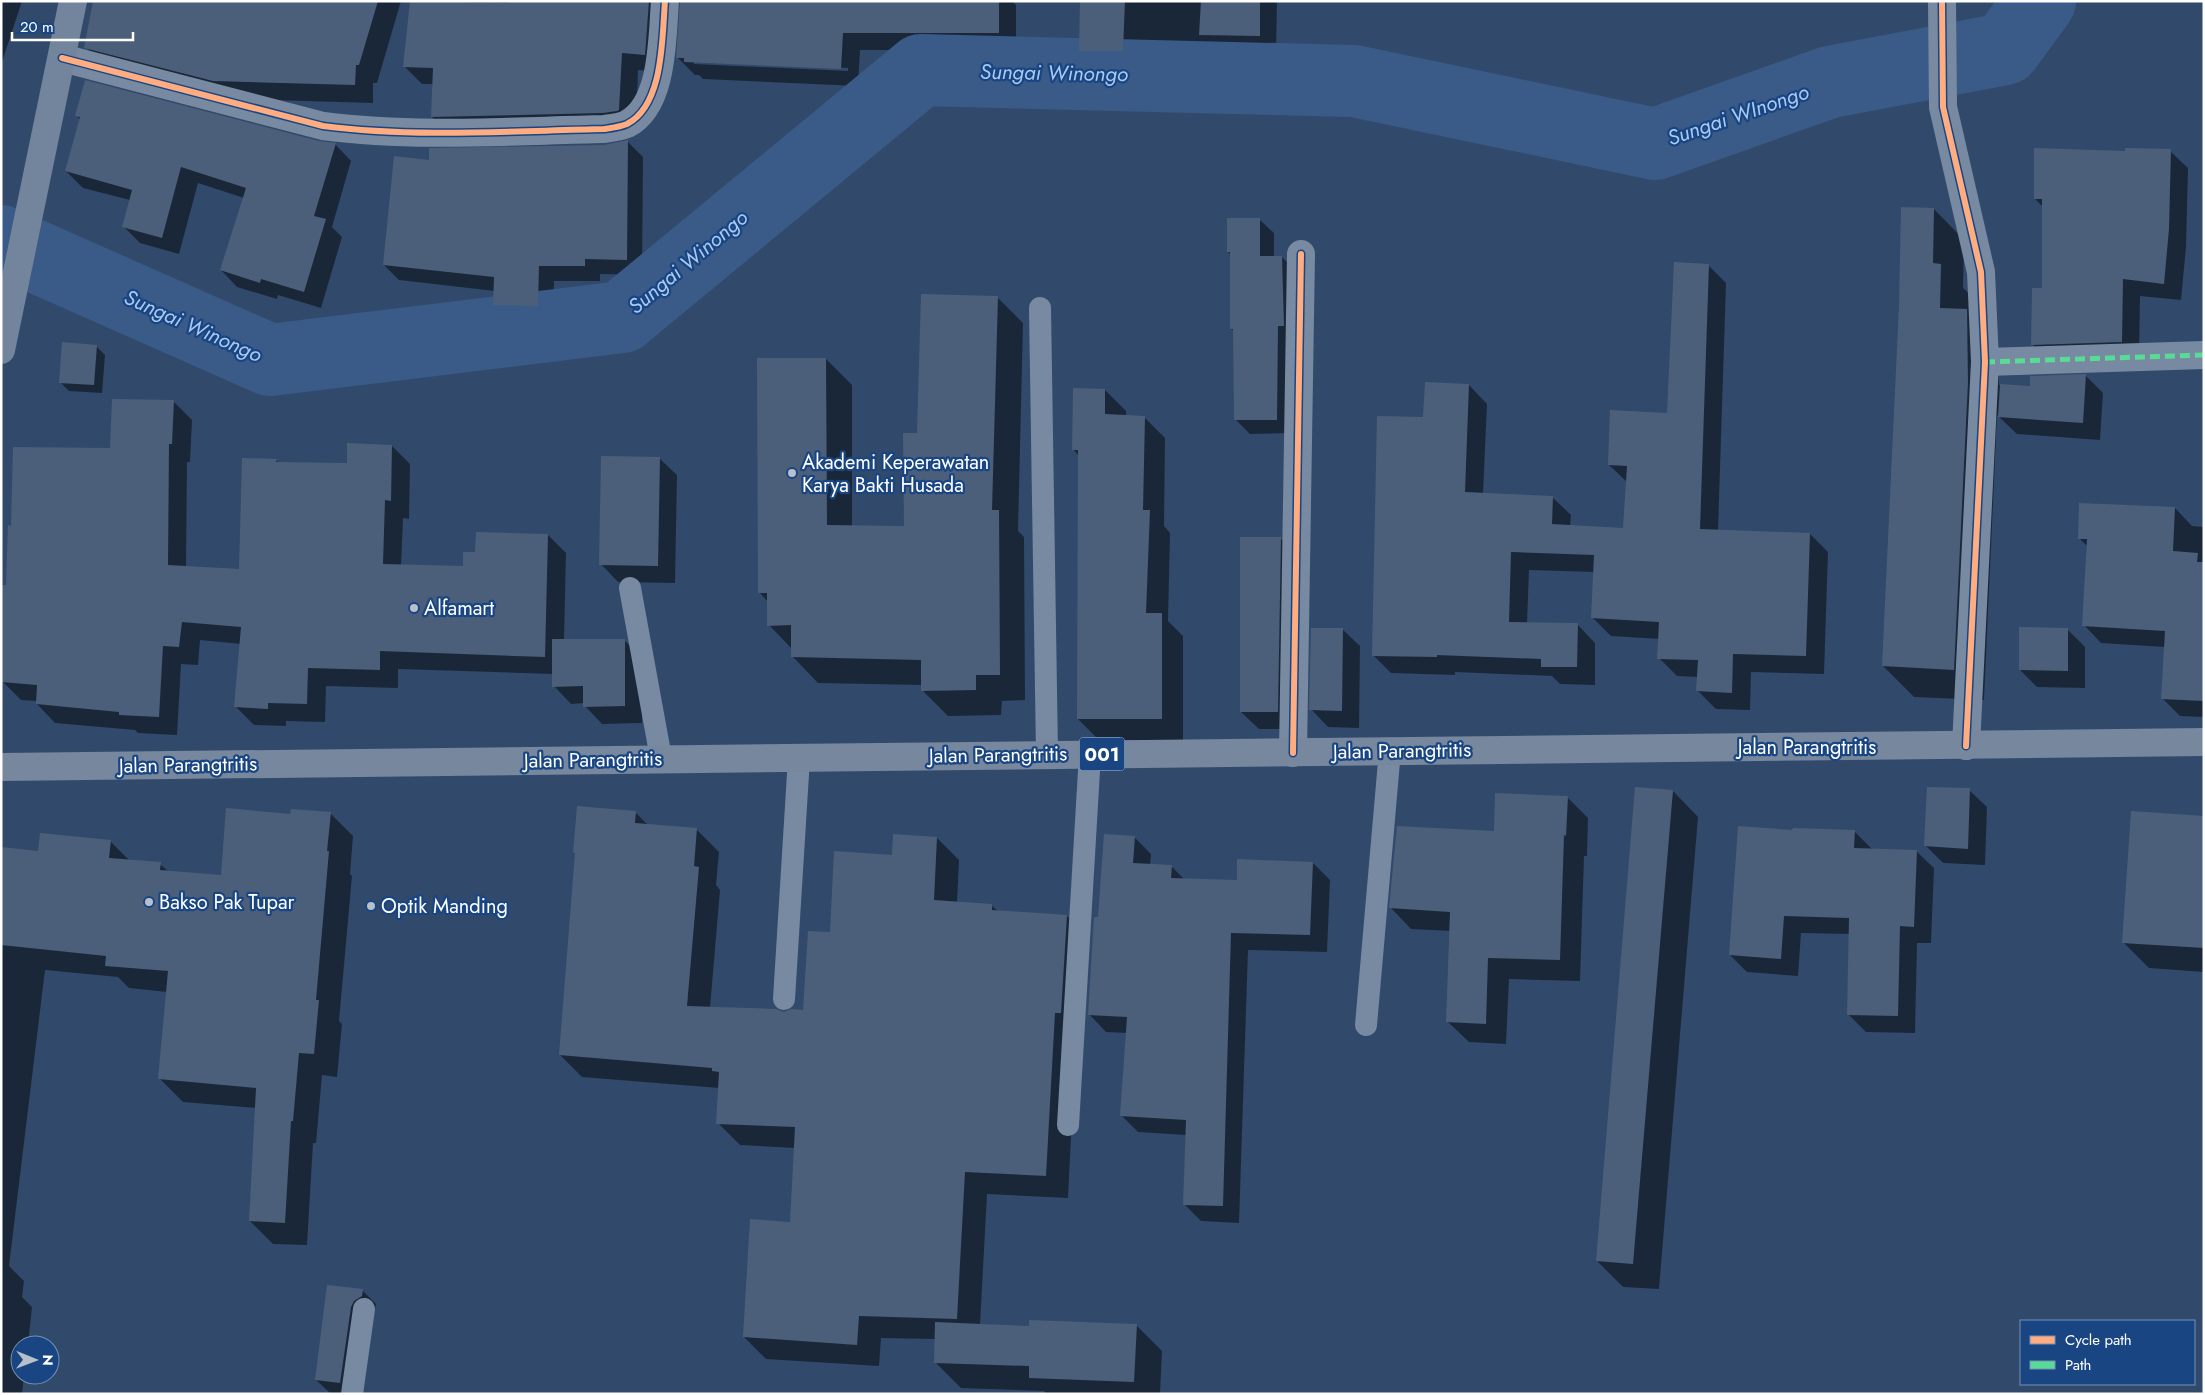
<svg xmlns="http://www.w3.org/2000/svg" width="2205" height="1395" font-family="Jost,sans-serif">
  <style>
    .shadow { fill: #0007; fill-rule: evenodd }
    .lines { fill: none; stroke-linecap: round; stroke-linejoin: round }
    .river { stroke: #3a5b87; stroke-width: 72 }
    .building { fill: #4b5f7a }
    .service { stroke: #778aa1; stroke-width: 22 }
    .minor { stroke: #778aa1; stroke-width: 28 }
    .secondary { stroke: #72859d; stroke-width: 28 }
    .primary { stroke: #76879e; stroke-width: 28 }
    .quiet { stroke: #5adb95; stroke-width: 5; stroke-dasharray: 10 5; stroke-linecap: butt }
    .cycleway-casing { stroke: #194683; stroke-width: 9 }
    .cycleway { stroke: #ffac80; stroke-width: 6 }
    .poi-dot { fill: #b7c0cb; stroke: #194683; stroke-width: 2 }
    .labels { text-anchor: middle; dominant-baseline: central; stroke-width: 4.5; stroke-linejoin: round; paint-order: stroke }
    .shield { fill: #194683; stroke: #bac8da; stroke-width: 1 }
    .shield-label { font-size: 19px; font-weight: bold; fill: #fff }
    .poi-label { font-size: 20px; fill: #fff; stroke: #194683; text-anchor: start }
    .street-label { font-size: 20px; fill: #fff; stroke: #194683 }
    .water-label { font-size: 21px; font-style: italic; fill: #a9caf3; stroke: #194683 }
  </style>
  <rect width="100%" height="100%" fill="#314a6b"/>
  <g class="shadow">
    <path d="M1,1H22L1,65Z"/>
    <path d="M100,1H401L377,83H373V103L232,99L104,65L86,47Z"/>
    <path d="M411,1H471L495,4L559,1H1012L1016,5V50H860L858,86L703,79L699,75H695L677,57L682,3L676,4L662,72L638,70L636,127L450,134L432,117L434,84H422L404,66ZM694,61L848,68V71L694,64Z"/>
    <path d="M1081,1H1277L1276,53L1218,51L1212,46L1141,45L1140,68L1097,67L1080,50Z"/>
    <path d="M77,116L335,144L351,161L332,227L342,237L321,308L278,295L277,299L237,287L221,270L244,198L198,183L179,254L140,243L123,226L130,200L83,188L66,171L80,119Z"/>
    <path d="M628,142L643,157L642,275L600,274V281H554L553,321L510,320L494,305L495,291L399,280L384,265L430,161L605,146Z"/>
    <path d="M2170,151L2188,168L2186,247L2181,300L2140,296L2139,359L2050,362L2032,344L2043,289V207L2035,199Z"/>
    <path d="M1934,209L1964,240L1963,288L1971,295L1997,341L1999,385L2032,387V377L2086,376L2103,393L2100,440L2017,434L1997,415L1984,700L1914,697L1883,666Z"/>
    <path d="M1259,219L1274,233V257H1282L1296,271L1291,433L1250,434L1236,420L1235,332L1231,329V255L1228,252Z"/>
    <path d="M1708,265L1726,283L1718,531L1810,534L1828,552L1824,674L1751,672L1750,710L1716,709L1698,691V677L1677,676L1659,658L1660,639L1611,636L1592,617L1595,572L1529,570L1527,623L1577,624L1595,643V685L1560,684L1552,676L1455,672V675L1391,673L1373,655L1425,418L1469,385L1487,404L1483,494L1552,497L1571,515L1570,526L1625,530L1628,483L1609,465L1668,414Z"/>
    <path d="M997,297L1023,323L1018,531L1024,537L1025,700L1002,701L1001,715L948,716L922,690V685L818,683L793,657L792,649L769,625L768,602L759,592L826,359L852,385V527L905,528L918,434Z"/>
    <path d="M96,346L105,355L102,393L69,391L61,383Z"/>
    <path d="M1105,390L1126,411V416L1144,417L1165,438L1164,526L1170,533L1168,621L1183,636V740H1099L1078,719L1079,456L1073,449Z"/>
    <path d="M173,401L192,420L190,462H187L186,567L240,570L276,460L279,463L348,464L392,446L410,464L409,519L403,518L401,566L464,568L476,554L548,535L566,553L564,640H624L642,658V723L602,724L585,706V703L571,704L554,686L553,674L398,669V688L326,686L325,722L286,721V726L254,725L236,707L241,644L200,640L198,665L181,664L177,735L138,733L135,730L55,723L37,704V701L21,700L2,681L12,527Z"/>
    <path d="M659,458L677,475L675,583L618,582L601,564Z"/>
    <path d="M2175,508L2192,526L2204,527V717L2180,716L2162,698L2165,647L2101,643L2084,625L2088,547L2079,538Z"/>
    <path d="M1280,538L1298,556L1295,729H1259L1241,712Z"/>
    <path d="M1342,629L1360,646L1359,728L1328,727L1311,709Z"/>
    <path d="M2068,630L2085,647V688L2037,687L2020,670Z"/>
    <path d="M1969,790L1987,807L1985,865L1943,863L1926,846Z"/>
    <path d="M1673,791L1698,817L1659,1289L1623,1287L1597,1261Z"/>
    <path d="M1567,797L1588,818L1587,856H1584L1580,981L1509,979L1506,1044L1469,1042L1448,1022L1451,931L1411,929L1391,908L1495,833Z"/>
    <path d="M635,812L648,825L697,830L719,852L716,885L720,890L710,1008L784,1013L804,1011L831,934L893,856L937,838L959,860L957,903L992,906L998,911L1067,916L1089,938L1076,1035L1068,1198L987,1194L980,1325L1031,1327L1136,1325L1162,1351L1160,1394H1047L1044,1391L961,1388L935,1362L936,1339L881,1338L879,1366L766,1359L744,1337L791,1223L795,1148L740,1145L718,1123L719,1088L582,1077L560,1055L576,855L574,852Z"/>
    <path d="M330,813L353,836L350,874L352,876L339,1021L342,1024L337,1077L322,1075L316,1143H313L307,1245L273,1244L250,1221L257,1108L183,1102L160,1079L167,992L129,988L118,977L45,970L9,1266L24,1281L22,1297L32,1307L28,1345H20V1375H24L22,1394H1V848L39,853L110,841L130,861L160,864L169,872L222,877L291,816Z"/>
    <path d="M2204,817V972L2149,968L2123,942Z"/>
    <path d="M1854,831L1872,849L1916,851L1934,868L1931,943H1917L1915,1033L1866,1032L1848,1014L1850,934L1801,933L1798,976L1747,972L1730,955L1794,832Z"/>
    <path d="M1134,837L1151,854L1150,865L1172,867L1185,880L1238,881L1313,863L1330,880L1327,952L1248,950L1239,1223L1201,1221L1184,1204L1186,1135L1138,1132L1121,1115L1127,1033L1106,1032L1089,1014L1099,918Z"/>
    <path d="M328,1287L362,1290L376,1304L375,1310L368,1314L354,1394L330,1393L316,1380Z"/>
  </g>
  <g class="lines">
    <path class="river" d="M1,241L270,360L622,317L921,70L1354,81L1655,144L1830,82L2005,49L2040,1"/>
  </g>
  <g class="building">
    <path d="M93,1H378L359,65H356L355,85L213,81L84,48Z"/>
    <path d="M410,1L509,3V1H649L645,55L622,53L619,110L617,111L603,113L431,117L433,68L403,67Z"/>
    <path d="M680,1H999V33H843L841,69L684,62V58H676Z"/>
    <path d="M1080,1H1125L1123,51H1079Z"/>
    <path d="M1201,1H1260V36L1199,35Z"/>
    <path d="M85,80L319,141L336,143L314,216L326,219L304,292L261,279L260,283L220,270L246,188L181,167L162,238L122,227L132,190L65,171L80,117L75,116Z"/>
    <path d="M628,140L627,260L585,259V266H539L538,306L493,305L494,277L383,265L394,156L429,160V148L604,145Z"/>
    <path d="M2034,148L2125,151V148L2171,149L2169,229L2164,284L2123,279L2122,342L2031,345L2032,288H2042V199H2034Z"/>
    <path d="M1901,207L1934,208L1933,263L1941,264L1940,308L1967,309L1968,382L1954,670L1882,666L1899,306Z"/>
    <path d="M1227,218H1260V256H1282L1284,326H1278L1277,420H1234L1233,329H1230V252H1227Z"/>
    <path d="M1674,262L1709,264L1700,529L1810,533L1806,656L1733,654L1732,693L1696,691L1698,660L1657,659L1659,622L1591,618L1594,555L1511,552L1509,622L1578,623L1577,667H1541V659L1437,655V657L1372,656L1377,416L1423,417L1425,382L1469,384L1465,492L1553,496L1552,524L1623,528L1627,466L1608,465L1610,410L1667,413Z"/>
    <path d="M921,294L998,296L992,510H999L1000,675H976V690L921,691V660L791,657V625L767,626V593H758L757,358H826L827,525L904,526L903,433H917Z"/>
    <path d="M62,342L97,345L94,385L59,383Z"/>
    <path d="M2086,374L2083,423L1998,417L2000,384L2030,386V376Z"/>
    <path d="M1073,388L1105,389V414L1145,416L1143,510H1150L1146,613H1162V719H1077L1078,450H1072Z"/>
    <path d="M112,399L174,400L172,444H169L168,565L239,569L242,458L277,459L276,462L347,463V443L392,445L391,501L385,500L383,564L463,566V552H475L476,532L548,534L545,657L380,651V670L308,668L307,704L268,703V709L234,707L241,627L182,622L179,647L163,646L159,717L119,715V712L36,704L37,685L1,682V585H6L8,525L11,526L13,447L110,448Z"/>
    <path d="M601,456L660,457L658,566L599,565Z"/>
    <path d="M2079,503L2175,507L2173,551L2198,553L2197,562H2204V701L2161,699L2165,631L2082,626L2087,539H2078Z"/>
    <path d="M1240,537H1281L1278,712H1240Z"/>
    <path d="M2019,627L2068,628V671L2019,670Z"/>
    <path d="M1311,628H1343L1342,711L1309,710Z"/>
    <path d="M552,639H625V706L583,707V686L552,687Z"/>
    <path d="M1635,787L1673,790L1633,1264L1596,1261Z"/>
    <path d="M1927,787L1970,788L1968,849L1924,846Z"/>
    <path d="M1495,793L1568,796L1566,836L1564,835L1560,960L1488,958L1486,1024L1446,1022L1450,912L1389,908L1397,826L1494,831Z"/>
    <path d="M577,806L636,811L635,823L697,828L694,866L699,867L687,1006L776,1009L784,1012L791,1009L803,1010L808,931L830,932L834,851L892,855L893,834L937,837L934,900L992,904V910L1067,915L1061,1013H1055L1046,1176L965,1172L957,1319L859,1316L857,1345L743,1337L750,1219L790,1222L795,1127L716,1124L719,1072L712,1071V1068L559,1055L575,853H573Z"/>
    <path d="M226,808L290,814L291,809L331,812L327,851H329L316,1000H319L314,1054L299,1053L293,1121H291L285,1223L249,1221L256,1088L158,1079L168,971L105,966L106,956L1,945V847L38,851L40,833L111,840L109,858L161,862L160,870L221,875Z"/>
    <path d="M2131,811L2204,816V948L2122,943Z"/>
    <path d="M1738,826L1792,830L1793,828L1855,830L1854,848L1917,850L1914,927L1900,926L1898,1016L1847,1015L1849,918L1784,916L1781,959L1729,955Z"/>
    <path d="M1104,834L1135,836L1133,863L1172,865L1171,878L1237,880V859L1313,862L1310,935L1231,933L1223,1206L1183,1205L1186,1120L1120,1116L1127,1017L1088,1015L1094,917H1098Z"/>
    <path d="M327,1285L363,1289L362,1296L354,1301L351,1307L340,1383L315,1380Z"/>
    <path d="M1029,1320L1137,1324L1134,1382L1029,1378V1366L934,1363L935,1322L1029,1326Z"/>
  </g>
  <g class="lines">
    <g class="service">
      <path d="M1040,308L1047,754"/>
      <path d="M630,588L661,758"/>
      <path d="M784,999L799,758"/>
      <path d="M1366,1025L1390,750"/>
      <path d="M1068,1125L1090,754"/>
      <path d="M352,1394L364,1309"/>
    </g>
    <g class="minor">
      <path d="M1942,1L1943,107L1981,272L1985,362L1966,746"/>
      <path d="M62,58L323,126C416,138 511,131 604,129C611,128 620,127 627,124C664,105 662,37 665,1"/>
      <path d="M1985,362L2204,355"/>
      <path d="M1293,753L1301,254"/>
    </g>
    <path class="secondary" d="M1,350L73,1"/>
    <path class="primary" d="M1,767L2204,742"/>
    <path class="quiet" d="M1985,362L2204,355"/>
    <defs>
      <g id="cycleway">
        <path d="M1942,1L1943,107L1981,272L1985,362L1966,746"/>
        <path d="M62,58L323,126C416,138 511,131 604,129C611,128 620,127 627,124C664,105 662,37 665,1"/>
        <path d="M1293,753L1301,254"/>
      </g>
    </defs>
    <use href="#cycleway" class="cycleway-casing"/>
    <use href="#cycleway" class="cycleway"/>
  </g>
  <g class="poi-dot">
    <circle cx="792" cy="473" r="5"/>
    <circle cx="414" cy="608" r="5"/>
    <circle cx="149" cy="902" r="5"/>
    <circle cx="371" cy="906" r="5"/>
  </g>
  <g class="labels">
    <rect class="shield" x="1079.5" y="737.5" width="45" height="33" rx="4"/>
    <g class="shield-label">
      <text x="1102" y="754">001</text>
    </g>
    <g class="poi-label">
      <text x="802" y="462">Akademi Keperawatan<tspan x="802" dy="23">Karya Bakti Husada</tspan></text>
      <text x="424" y="608">Alfamart</text>
      <text x="159" y="902">Bakso Pak Tupar</text>
      <text x="381" y="906">Optik Manding</text>
    </g>
    <g class="street-label">
      <text x="1807" y="747">Jalan Parangtritis</text>
      <text transform="translate(1402 751) rotate(-1)">Jalan Parangtritis</text>
      <text transform="translate(998 755) rotate(-1)">Jalan Parangtritis</text>
      <text transform="translate(593 760) rotate(-1)">Jalan Parangtritis</text>
      <text transform="translate(188 765) rotate(-1)">Jalan Parangtritis</text>
    </g>
    <g class="water-label">
      <text transform="translate(1054 73) rotate(1)">Sungai Winongo</text>
      <text transform="translate(1738 115) rotate(-19)">Sungai WInongo</text>
      <text transform="translate(688 262) rotate(-40)">Sungai Winongo</text>
      <text transform="translate(193 326) rotate(24)">Sungai Winongo</text>
    </g>
  </g>
  <rect width="2205" height="1395" fill="none" stroke="#ffffff" stroke-width="5"/>
  <rect x="2020" y="1320" width="175" height="65" fill="#194683" stroke="#7590b5"/>
  <rect x="2030" y="1336" width="25" height="8" fill="#ffac80" stroke="#7590b5"/>
  <text x="2065" y="1345" font-size="15" fill="#ffffff">Cycle path</text>
  <rect x="2030" y="1361" width="25" height="8" fill="#5adb95" stroke="#7590b5"/>
  <text x="2065" y="1370" font-size="15" fill="#ffffff">Path</text>
  <g transform="translate(35 1360) rotate(91)"><circle r="24" fill="#194683" stroke="#7590b5"/>
  <path d="M0-4L9 19L0 12L-9 19Z" fill="#b7c0cb"/>
  <text y="-8" font-size="14" font-weight="bold" text-anchor="middle" fill="#ffffff">N</text>
  </g>
  <path d="M12 32v8h121v-8" fill="none" stroke="#ffffff" stroke-width="2.5"/>
  <text x="20" y="32" font-size="15" fill="#ffffff" stroke="#194683" stroke-width="4" paint-order="stroke">20 m</text>
</svg>
